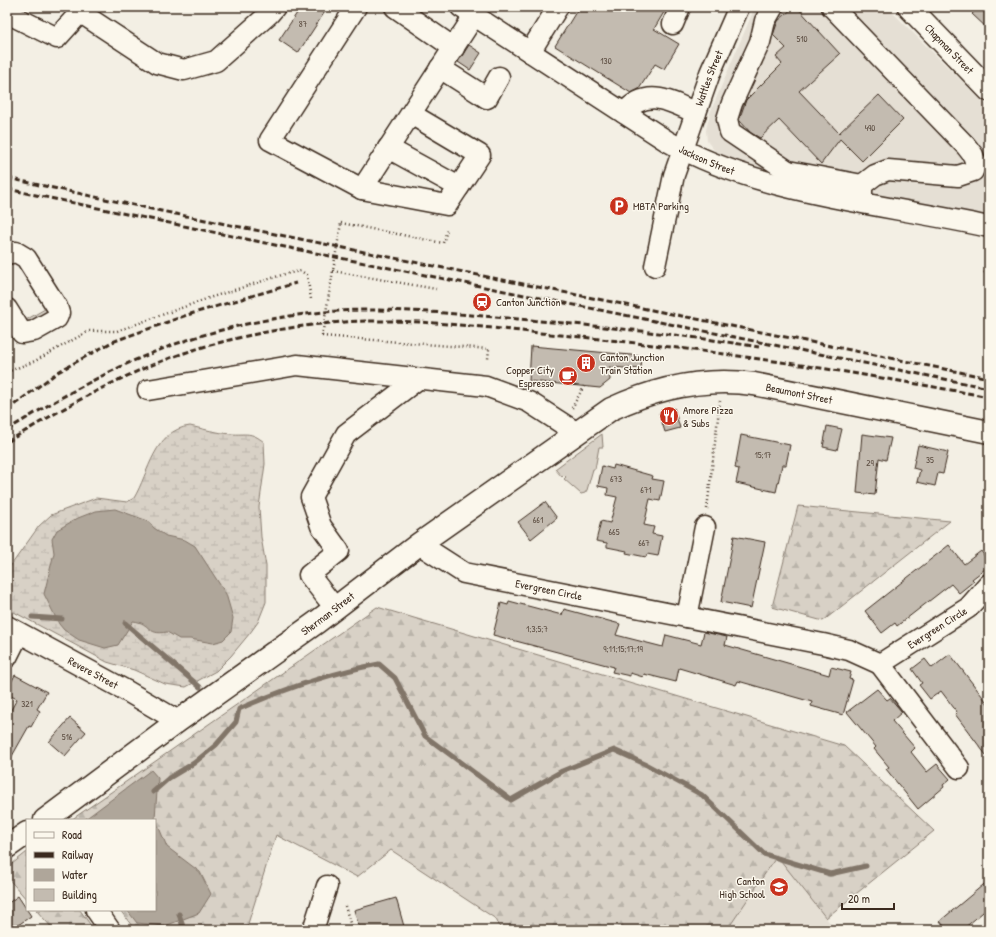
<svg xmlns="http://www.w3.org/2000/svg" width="996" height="937" font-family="'Patrick Hand',sans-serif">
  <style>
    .built { fill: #e5dfd4 }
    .green { fill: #d8d1c6; stroke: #8a7e72 }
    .forest { fill: url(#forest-firs); stroke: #8a7e72 }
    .wetland { fill: url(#wetland-marsh); stroke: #8a7e72 }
    .water { fill: #afa69a; stroke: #817468 }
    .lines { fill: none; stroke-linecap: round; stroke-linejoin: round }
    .stream { stroke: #817468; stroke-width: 5 }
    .building { fill: #c3bbb0; stroke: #3b2a1e }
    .minor-casing { stroke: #3b2a1e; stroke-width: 23 }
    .major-casing { stroke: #3b2a1e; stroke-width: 25 }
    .path { stroke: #3b2a1e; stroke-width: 2.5; stroke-dasharray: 1 3; stroke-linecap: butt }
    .minor { stroke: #fbf7ec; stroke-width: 20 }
    .major { stroke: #fbf7ec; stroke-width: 22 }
    .rail { stroke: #3b2a1e; stroke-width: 3; stroke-dasharray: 6 3; stroke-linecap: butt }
    .path-bridge { stroke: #3b2a1e; stroke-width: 2.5; stroke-dasharray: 1 3; stroke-linecap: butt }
    .labels { text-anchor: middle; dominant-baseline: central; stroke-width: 3; stroke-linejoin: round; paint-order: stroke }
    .number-label { font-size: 9px; fill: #5d4e42 }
    .street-label { font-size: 11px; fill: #3b2a1e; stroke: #fbf7ec }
    .poi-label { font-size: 11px; fill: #3b2a1e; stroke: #fbf7ec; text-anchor: start }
  </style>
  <defs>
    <pattern id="forest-firs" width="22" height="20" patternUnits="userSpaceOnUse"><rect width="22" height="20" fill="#d8d1c6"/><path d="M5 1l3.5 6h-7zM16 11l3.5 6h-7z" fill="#bab4aa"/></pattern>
    <pattern id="wetland-marsh" width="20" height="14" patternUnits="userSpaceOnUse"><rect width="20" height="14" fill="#d8d1c6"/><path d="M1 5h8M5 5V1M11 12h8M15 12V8" fill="none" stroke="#bab4aa"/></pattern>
  </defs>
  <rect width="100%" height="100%" fill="#f3efe4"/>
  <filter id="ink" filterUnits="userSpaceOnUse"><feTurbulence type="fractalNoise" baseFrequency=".025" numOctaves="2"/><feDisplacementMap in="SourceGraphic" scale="8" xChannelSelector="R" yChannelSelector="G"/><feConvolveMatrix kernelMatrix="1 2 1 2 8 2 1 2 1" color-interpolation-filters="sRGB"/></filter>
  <g filter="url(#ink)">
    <g class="built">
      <path d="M755,7H887L989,108V215L838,189L770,174L729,158L714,150L707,141L706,130L710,113Z"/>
      <path d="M777,855L826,918L836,930H727Z"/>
    </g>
    <g class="green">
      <path d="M45,309H47L48,313L28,325L24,321Z"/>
      <path d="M602,434L603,447H599L595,469H593L587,490L585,493L581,494L564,479L566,477L564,475L562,477L555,469Z"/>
    </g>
    <g class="forest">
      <path d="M798,506L950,521L823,621L772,607Z"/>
      <path d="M377,607L844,746L934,831L826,918L777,856L727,930H501L496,919L391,850L357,877L276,835L246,930H135L120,910H155V820H71Z"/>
      <path d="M27,852V900L7,877V868Z"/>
      <path d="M36,910H80L94,930H54Z"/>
    </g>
    <path class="wetland" d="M190,426C203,429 218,433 231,434C247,435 250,431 264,442L265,464L259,507L261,537L266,566V602L258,622L250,633L231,656L216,671L186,687L165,684L134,670L107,662L12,611L7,607V571L39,526L51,515L96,498L127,502L134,498C149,473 154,430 190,426Z"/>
    <g class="water">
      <path d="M115,509L148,521L154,528L166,536L185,540L195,546L226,594L233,618L231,632L223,640L213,643L190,639H179L167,632C146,636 152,623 133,621L118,645L105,648L79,640L64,630L59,624L44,594L54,553L52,539L57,530L78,518L96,511Z"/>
      <path d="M151,770L158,778L155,818L167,847L200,872L211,894L199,913L165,926L137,923L127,910H155V820H84Z"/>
    </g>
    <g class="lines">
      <g class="stream">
        <path d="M32,617L62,619"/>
        <path d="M125,623L200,687"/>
        <path d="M153,792L169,778L194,763L216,745L236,722L239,709C284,689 330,673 379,664L395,678L425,736L511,800L562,771L614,750L645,764L702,795L764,854L830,874L866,866"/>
        <path d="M179,914L184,930"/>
      </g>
    </g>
    <g class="building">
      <path d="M301,7H328L298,53L279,40Z"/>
      <path d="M579,7H667L654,29L679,44L664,69L655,64L639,89L631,93L555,46Z"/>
      <path d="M794,7H797L840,54L799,91L839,133L879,95L903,120L862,161L840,139L821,164L779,120L760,138L751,133L739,120L746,100L782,64L776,57L786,48L773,35L778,21Z"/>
      <path d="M979,7H989V30L972,14Z"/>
      <path d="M469,45L481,53L470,70L458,62Z"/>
      <path d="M531,346L642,356L641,369L609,367L610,380L600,388L529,381Z"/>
      <path d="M674,408L680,428L665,432L659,413Z"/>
      <path d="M827,426L842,429L837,450L823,447Z"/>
      <path d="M862,434L891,438L886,460L879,458L875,495L857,493Z"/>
      <path d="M741,435L790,445L786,465H782L776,492L736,483L739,469L735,468Z"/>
      <path d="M918,445L948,452L943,474L938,473L935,486L917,482L920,470L913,468Z"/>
      <path d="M614,465L653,476L652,479L664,481L660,501L650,499L644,525L654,527L652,534L662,536L658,556L647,554L646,557L626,553L627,551L607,547V543L596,541L601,521L610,523L617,497L607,495L608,488L598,486L602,466L613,469Z"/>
      <path d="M545,502L557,518L531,539L518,522Z"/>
      <path d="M734,536L765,542L751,608L721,602Z"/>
      <path d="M949,545L964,564L981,551L989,562V566L972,579L974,581L959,593L951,584L897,626L895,623L882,633L865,611Z"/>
      <path d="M509,601L562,615L564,609L620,624L616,635L663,647L666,635L701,644L704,632L727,637L725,645L829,675L831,667L851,672L849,679L853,680L843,715L811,706L812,702L738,681L736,685L679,668L676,682L644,674L643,677L630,673V676L612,672L614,667L493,635L501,603L508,605Z"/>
      <path d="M950,654L989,705V759L955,714L957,712L941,691L930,699L919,685L922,683L912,669L925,659L932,668Z"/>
      <path d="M15,675L47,692L37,709L40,711L31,727L29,726L7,765V717L17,699L7,694V690Z"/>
      <path d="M877,689L887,700L890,698L902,712L892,721L915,748L911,752L927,772L937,764L950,779L943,785L944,787L918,809L886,769L889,767L874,749L876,747L847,712Z"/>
      <path d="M70,718L86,732L65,756L49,742Z"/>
      <path d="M989,880V907L962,930H947L940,921Z"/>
      <path d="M18,896L31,916L14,928L7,918V904Z"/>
      <path d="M396,898L405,930H360L354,910Z"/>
    </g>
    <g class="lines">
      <defs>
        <g id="minor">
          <path d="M356,7L270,140L362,189L474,16"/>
          <path d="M395,7L454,48"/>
          <path id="s1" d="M461,7L667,141C764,196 881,203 989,227"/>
          <path d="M773,7L765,21L760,42L732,103L727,119L730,132L788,171L786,186"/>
          <path d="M832,7L966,146L973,155L976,164L973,171L958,176L888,170L875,175L862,185V202"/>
          <path d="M7,13L57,38L85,7"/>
          <path d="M81,13L157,63L184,70L216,61L269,14L275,7"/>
          <path d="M673,24L680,7"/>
          <path d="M530,52L558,7"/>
          <path d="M440,68L487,98L499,77"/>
          <path d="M624,113C647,87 670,101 696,113"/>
          <path d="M388,148L459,187"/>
          <path d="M788,171L862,185"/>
          <path d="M362,189L447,205L480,155L411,114"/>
          <path d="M7,254L16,252L26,258L57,307L59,313L57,318L34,331L22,333L7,309"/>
          <path id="s2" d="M655,266L674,175L710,73L739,7"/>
          <path d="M148,390L297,365L486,386L529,402L577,433"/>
          <path id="s3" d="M419,544L464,573L823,644L849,650L880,664L968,608L989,584"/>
          <path d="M335,608L309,575L339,551L321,526L311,497L346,434L418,379"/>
          <path d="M687,617L705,527"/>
          <path id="s4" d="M7,626L125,690L178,721"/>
          <path d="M7,657L19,633"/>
          <path d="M880,664L959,768"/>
          <path d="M96,910L110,930"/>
          <path d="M313,930L327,886"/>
        </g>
        <g id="major">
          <path id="s5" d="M909,7L989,90"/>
          <path id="s6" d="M45,820L178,721L317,622L419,544L611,409C656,388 704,377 754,384L989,432"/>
          <path d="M7,847L27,833"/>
        </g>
      </defs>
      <use href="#minor" class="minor-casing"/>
      <use href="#major" class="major-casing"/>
      <g class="path">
        <path d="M341,223L443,243L447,230"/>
        <path d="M333,271L436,289"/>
        <path d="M984,273L989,270"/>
        <path d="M322,336L489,349L488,359"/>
        <path d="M7,372L35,361L89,331H117L209,298L285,274L301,271L307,275L311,299"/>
        <path d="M572,408L584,386"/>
        <path d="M707,509L720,401"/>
        <path d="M345,906L352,930"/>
      </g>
      <use href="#minor" class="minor"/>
      <use href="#major" class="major"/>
      <g class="rail">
        <path d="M7,178L161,211L989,378"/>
        <path d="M7,189L270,244L989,388"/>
        <path d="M7,410L58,372L112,342L187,315L296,283"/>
        <path d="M7,430C69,392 130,357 200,336C254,320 313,310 370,310C419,310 469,315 518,319C599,326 679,334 759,347"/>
        <path d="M7,442C70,404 132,368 203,347C256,332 313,322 369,321C436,320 504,330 571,336C712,350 850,371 989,397"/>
      </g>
      <path class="path-bridge" d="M322,336L341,223"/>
    </g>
  </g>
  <defs>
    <symbol id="parking-disc" viewBox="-11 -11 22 22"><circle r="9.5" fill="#c8321e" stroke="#fbf7ec"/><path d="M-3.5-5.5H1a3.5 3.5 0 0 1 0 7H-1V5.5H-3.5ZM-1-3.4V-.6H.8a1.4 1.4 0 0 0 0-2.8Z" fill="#fff"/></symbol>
    <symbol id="station-disc" viewBox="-11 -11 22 22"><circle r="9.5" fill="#c8321e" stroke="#fbf7ec"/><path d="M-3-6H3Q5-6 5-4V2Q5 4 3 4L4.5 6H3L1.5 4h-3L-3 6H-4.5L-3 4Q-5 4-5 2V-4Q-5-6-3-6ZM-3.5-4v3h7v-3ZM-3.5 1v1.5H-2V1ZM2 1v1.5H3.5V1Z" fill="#fff"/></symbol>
    <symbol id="building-disc" viewBox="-11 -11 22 22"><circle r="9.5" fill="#c8321e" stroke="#fbf7ec"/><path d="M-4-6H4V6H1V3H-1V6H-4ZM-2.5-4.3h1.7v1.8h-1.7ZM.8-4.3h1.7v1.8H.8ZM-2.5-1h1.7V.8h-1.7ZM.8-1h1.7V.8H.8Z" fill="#fff"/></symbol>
    <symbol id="cafe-disc" viewBox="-11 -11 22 22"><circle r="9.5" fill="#c8321e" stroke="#fbf7ec"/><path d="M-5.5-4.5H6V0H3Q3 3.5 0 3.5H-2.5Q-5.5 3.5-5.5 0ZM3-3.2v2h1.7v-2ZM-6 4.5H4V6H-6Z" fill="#fff"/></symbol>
    <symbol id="restaurant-disc" viewBox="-11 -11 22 22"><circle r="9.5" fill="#c8321e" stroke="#fbf7ec"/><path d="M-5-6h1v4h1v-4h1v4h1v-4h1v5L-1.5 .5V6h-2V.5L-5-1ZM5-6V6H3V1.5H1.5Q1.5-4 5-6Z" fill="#fff"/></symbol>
    <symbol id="school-disc" viewBox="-11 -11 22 22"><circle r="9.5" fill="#c8321e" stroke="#fbf7ec"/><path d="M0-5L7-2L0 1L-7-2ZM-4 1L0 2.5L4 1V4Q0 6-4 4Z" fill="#fff"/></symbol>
  </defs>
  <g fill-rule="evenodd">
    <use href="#parking-disc" x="608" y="195" width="22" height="22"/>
    <use href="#station-disc" x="471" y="291" width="22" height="22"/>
    <use href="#building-disc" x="575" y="352" width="22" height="22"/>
    <use href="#cafe-disc" x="557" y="365" width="22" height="22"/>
    <use href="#restaurant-disc" x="658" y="405" width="22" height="22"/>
    <use href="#school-disc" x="768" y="876" width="22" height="22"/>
  </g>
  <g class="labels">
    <g class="number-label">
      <text x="303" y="24">87</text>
      <text x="802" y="39">510</text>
      <text x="606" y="61">130</text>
      <text x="870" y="128">490</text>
      <text x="763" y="455">15;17</text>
      <text x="930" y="460">35</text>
      <text x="870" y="463">29</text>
      <text x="616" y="479">673</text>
      <text x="646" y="490">671</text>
      <text x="538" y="520">661</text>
      <text x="614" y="532">665</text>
      <text x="644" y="543">667</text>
      <text x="537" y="629">1;3;5;7</text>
      <text x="623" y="649">9;11;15;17;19</text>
      <text x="27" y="704">321</text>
      <text x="67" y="737">516</text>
    </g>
    <g class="street-label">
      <text stroke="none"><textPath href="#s5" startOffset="58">Chapman Street</textPath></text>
      <text stroke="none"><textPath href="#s2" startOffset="196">Wattles Street</textPath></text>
      <text stroke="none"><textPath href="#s1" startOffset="290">Jackson Street</textPath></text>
      <text stroke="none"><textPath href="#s6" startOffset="893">Beaumont Street</textPath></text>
      <text stroke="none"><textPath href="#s3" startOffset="140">Evergreen Circle</textPath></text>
      <text stroke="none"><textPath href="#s6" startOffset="350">Sherman Street</textPath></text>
      <text stroke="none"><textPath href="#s3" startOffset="548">Evergreen Circle</textPath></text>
      <text stroke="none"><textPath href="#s4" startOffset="98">Revere Street</textPath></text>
    </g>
    <g class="poi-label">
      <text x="633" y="206">MBTA Parking</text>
      <text x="496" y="302">Canton Junction</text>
      <text x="600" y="357">Canton Junction<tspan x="600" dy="13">Train Station</tspan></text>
      <text x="554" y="370" text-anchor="end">Copper City<tspan x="554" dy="13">Espresso</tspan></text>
      <text x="683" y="410">Amore Pizza<tspan x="683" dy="13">&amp; Subs</tspan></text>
      <text x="765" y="881" text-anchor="end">Canton<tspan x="765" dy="13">High School</tspan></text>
    </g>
  </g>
  <rect width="996" height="937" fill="none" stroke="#fbf7ec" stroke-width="24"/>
  <rect x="12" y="12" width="972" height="913" fill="none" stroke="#3b2a1e" stroke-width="1.5" filter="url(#ink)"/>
  <rect x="26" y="819" width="130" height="92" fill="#fbf7ec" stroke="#aea59a"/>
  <rect x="34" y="832" width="20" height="6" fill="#fbf7ec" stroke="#aea59a"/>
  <text x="62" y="839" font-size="12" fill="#3b2a1e">Road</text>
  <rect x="34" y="852" width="20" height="6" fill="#3b2a1e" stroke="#aea59a"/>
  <text x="62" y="859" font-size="12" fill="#3b2a1e">Railway</text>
  <rect x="34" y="869" width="20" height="12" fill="#afa69a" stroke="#aea59a"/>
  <text x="62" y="879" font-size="12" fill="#3b2a1e">Water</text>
  <rect x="34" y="889" width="20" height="12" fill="#c3bbb0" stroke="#aea59a"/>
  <text x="62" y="899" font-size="12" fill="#3b2a1e">Building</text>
  <path d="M842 903v6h52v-6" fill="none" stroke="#3b2a1e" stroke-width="2"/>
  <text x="848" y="903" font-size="12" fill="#3b2a1e" stroke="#fbf7ec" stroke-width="3" paint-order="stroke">20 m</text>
</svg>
